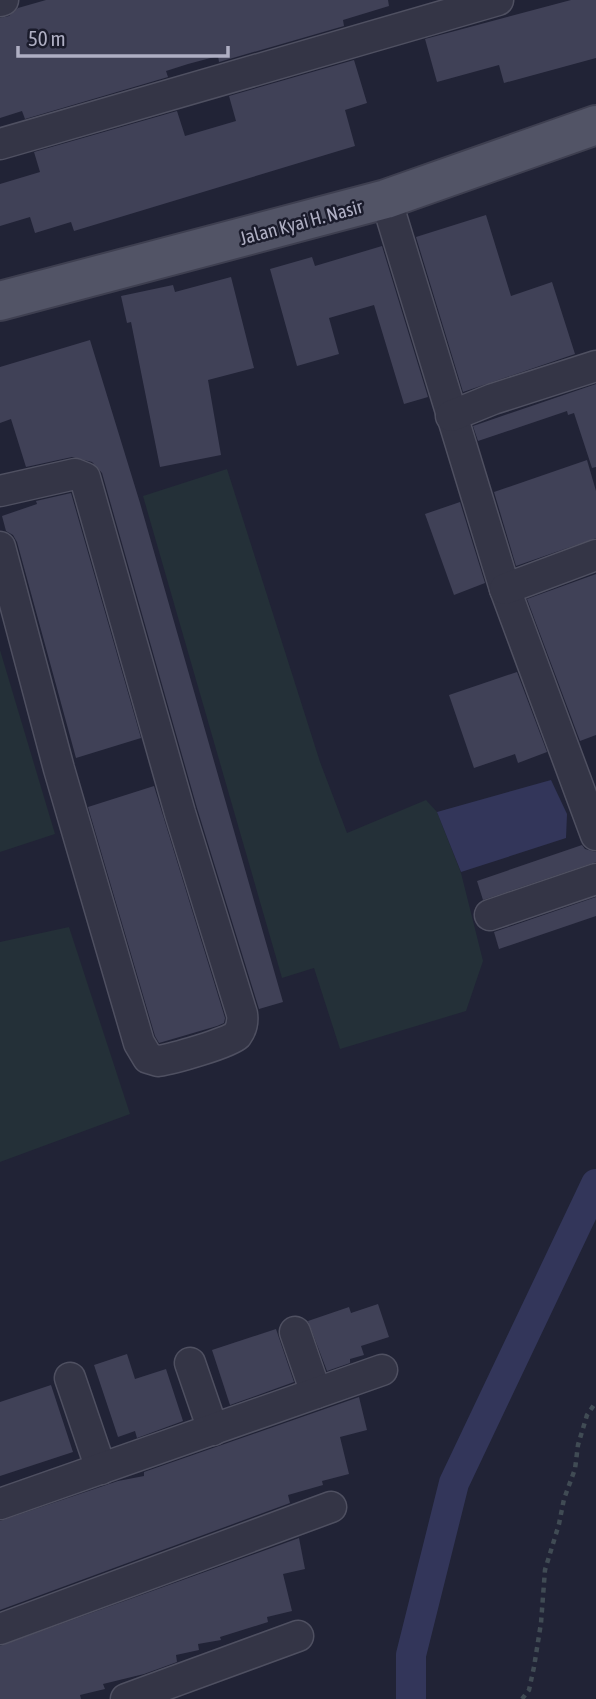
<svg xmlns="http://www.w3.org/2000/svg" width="596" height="1699" font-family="'Asap Condensed',sans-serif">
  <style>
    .green { fill: #243038 }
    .water { fill: #33365a }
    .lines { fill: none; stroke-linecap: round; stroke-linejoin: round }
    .canal { stroke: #33365a; stroke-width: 30 }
    .building { fill: #404157 }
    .minor-casing { stroke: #4f5061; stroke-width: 33 }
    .major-casing { stroke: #3e3f50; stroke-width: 42 }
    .path { stroke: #404b54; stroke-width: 4.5; stroke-dasharray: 5 5; stroke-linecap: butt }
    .minor { stroke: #343546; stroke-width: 30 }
    .major { stroke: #525466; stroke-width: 38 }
    .labels { text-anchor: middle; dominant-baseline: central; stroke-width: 5; stroke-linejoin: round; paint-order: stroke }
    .street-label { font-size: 19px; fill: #afafc3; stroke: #1a1b2b }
  </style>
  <rect width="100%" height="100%" fill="#212336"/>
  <g class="green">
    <path d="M227,469L320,762L347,833L426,800L437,812L461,873L483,961L466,1011L340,1049L314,968L282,978L143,496Z"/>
    <path d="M0,650L55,834L0,852Z"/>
    <path d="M69,927L130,1114L0,1162V942Z"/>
  </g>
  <path class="water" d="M551,780L567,814L566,838L461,872L437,812Z"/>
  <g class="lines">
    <path class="canal" d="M411,1699V1655L454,1483L596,1184"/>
  </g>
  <g class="building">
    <path d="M46,0H388L389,6L343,20L344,26L219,62L218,56L188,64L166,71L168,77L25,119L22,111L0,118V18L9,16L18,8Z"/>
    <path d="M571,0H596V58L504,83L499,65L437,82L425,39Z"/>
    <path d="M354,60L367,103L345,110L355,146L74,231L71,222L35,233L30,217L0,226V184L40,172L34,152L177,111L185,136L236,121L229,96Z"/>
    <path d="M486,215L511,296L552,282L575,354L463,392L416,237Z"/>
    <path d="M382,246L428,397L404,404L374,305L329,318L339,354L297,366L270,269L312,257L315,266Z"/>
    <path d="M231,277L254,368L208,380L221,455L160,467L131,322L127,323L121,296L173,285L175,292Z"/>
    <path d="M90,340L140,503L283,1002L259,1009L197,808L102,473L92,462L72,457L26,467L11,419L0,423V367Z"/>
    <path d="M596,384V467L592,468L574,413L568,415L567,411L478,441L473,426Z"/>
    <path d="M587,460L596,491V538L516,566L494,492Z"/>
    <path d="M71,493L141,738L76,758L17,542L13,535L6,531L2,516L37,504L36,501Z"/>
    <path d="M460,502L485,583L454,595L425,514Z"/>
    <path d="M596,574V735L580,741L527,599Z"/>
    <path d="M517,672L547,752L518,763L515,754L474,768L449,695Z"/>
    <path d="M154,786L225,1018L224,1023L217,1026L159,1043L155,1036L88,807Z"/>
    <path d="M582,845L585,849L596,852V862L483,900L477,881Z"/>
    <path d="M596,897V916L499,949L494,932Z"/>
    <path d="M378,1304L389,1337L361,1346L364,1355L350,1359V1363L327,1371L308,1321L349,1307L351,1313Z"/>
    <path d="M276,1329L294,1382L230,1405L212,1350Z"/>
    <path d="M127,1354L135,1379L166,1369L183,1421L137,1438L135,1431L118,1437L94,1365Z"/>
    <path d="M51,1385L73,1452L0,1476V1402Z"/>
    <path d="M359,1397L367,1430L340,1437L349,1474L322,1481L323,1485L288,1495L290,1503L0,1610V1521L118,1481L144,1476V1472Z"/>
    <path d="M299,1538L305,1569L283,1574L292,1611L267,1617L268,1622L220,1637L221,1640L198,1644L199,1650L176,1655L177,1662L144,1674L103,1684L105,1689L80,1695L81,1699H0V1646Z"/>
  </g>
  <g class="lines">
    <defs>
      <g id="minor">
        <path d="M0,1L3,0"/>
        <path d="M0,144L498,0"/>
        <path d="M386,199L505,589L596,835"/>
        <path d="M451,416L493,399L596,366"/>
        <path d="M0,491L75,474L85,478L180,813L242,1014C243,1021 242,1028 237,1035C229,1043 172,1059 158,1061L148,1058L139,1043L59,769L0,547"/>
        <path d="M505,589L596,555"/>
        <path d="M490,915L596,879"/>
        <path d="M295,1332L316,1393"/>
        <path d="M190,1363L213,1430"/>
        <path d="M70,1378L101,1469"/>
        <path d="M0,1504L382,1370"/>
        <path d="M0,1629L331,1507"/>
        <path d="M126,1699L298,1636"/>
      </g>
      <path id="major" d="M0,301L386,199L596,125"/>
    </defs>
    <use href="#minor" class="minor-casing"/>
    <use href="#major" class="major-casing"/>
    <path class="path" d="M522,1699L529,1690L534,1667L541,1623L545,1570L559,1524L564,1499L575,1469L578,1445L587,1415L596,1402"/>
    <use href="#minor" class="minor"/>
    <use href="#major" class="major"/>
  </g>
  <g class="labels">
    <g class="street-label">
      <text transform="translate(301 222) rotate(-15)">Jalan Kyai H. Nasir</text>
    </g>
  </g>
  <path d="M18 46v10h210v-10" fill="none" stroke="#afafc3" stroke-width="3.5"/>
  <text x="28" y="46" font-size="21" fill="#afafc3" stroke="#1a1b2b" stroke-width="5" paint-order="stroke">50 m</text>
</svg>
